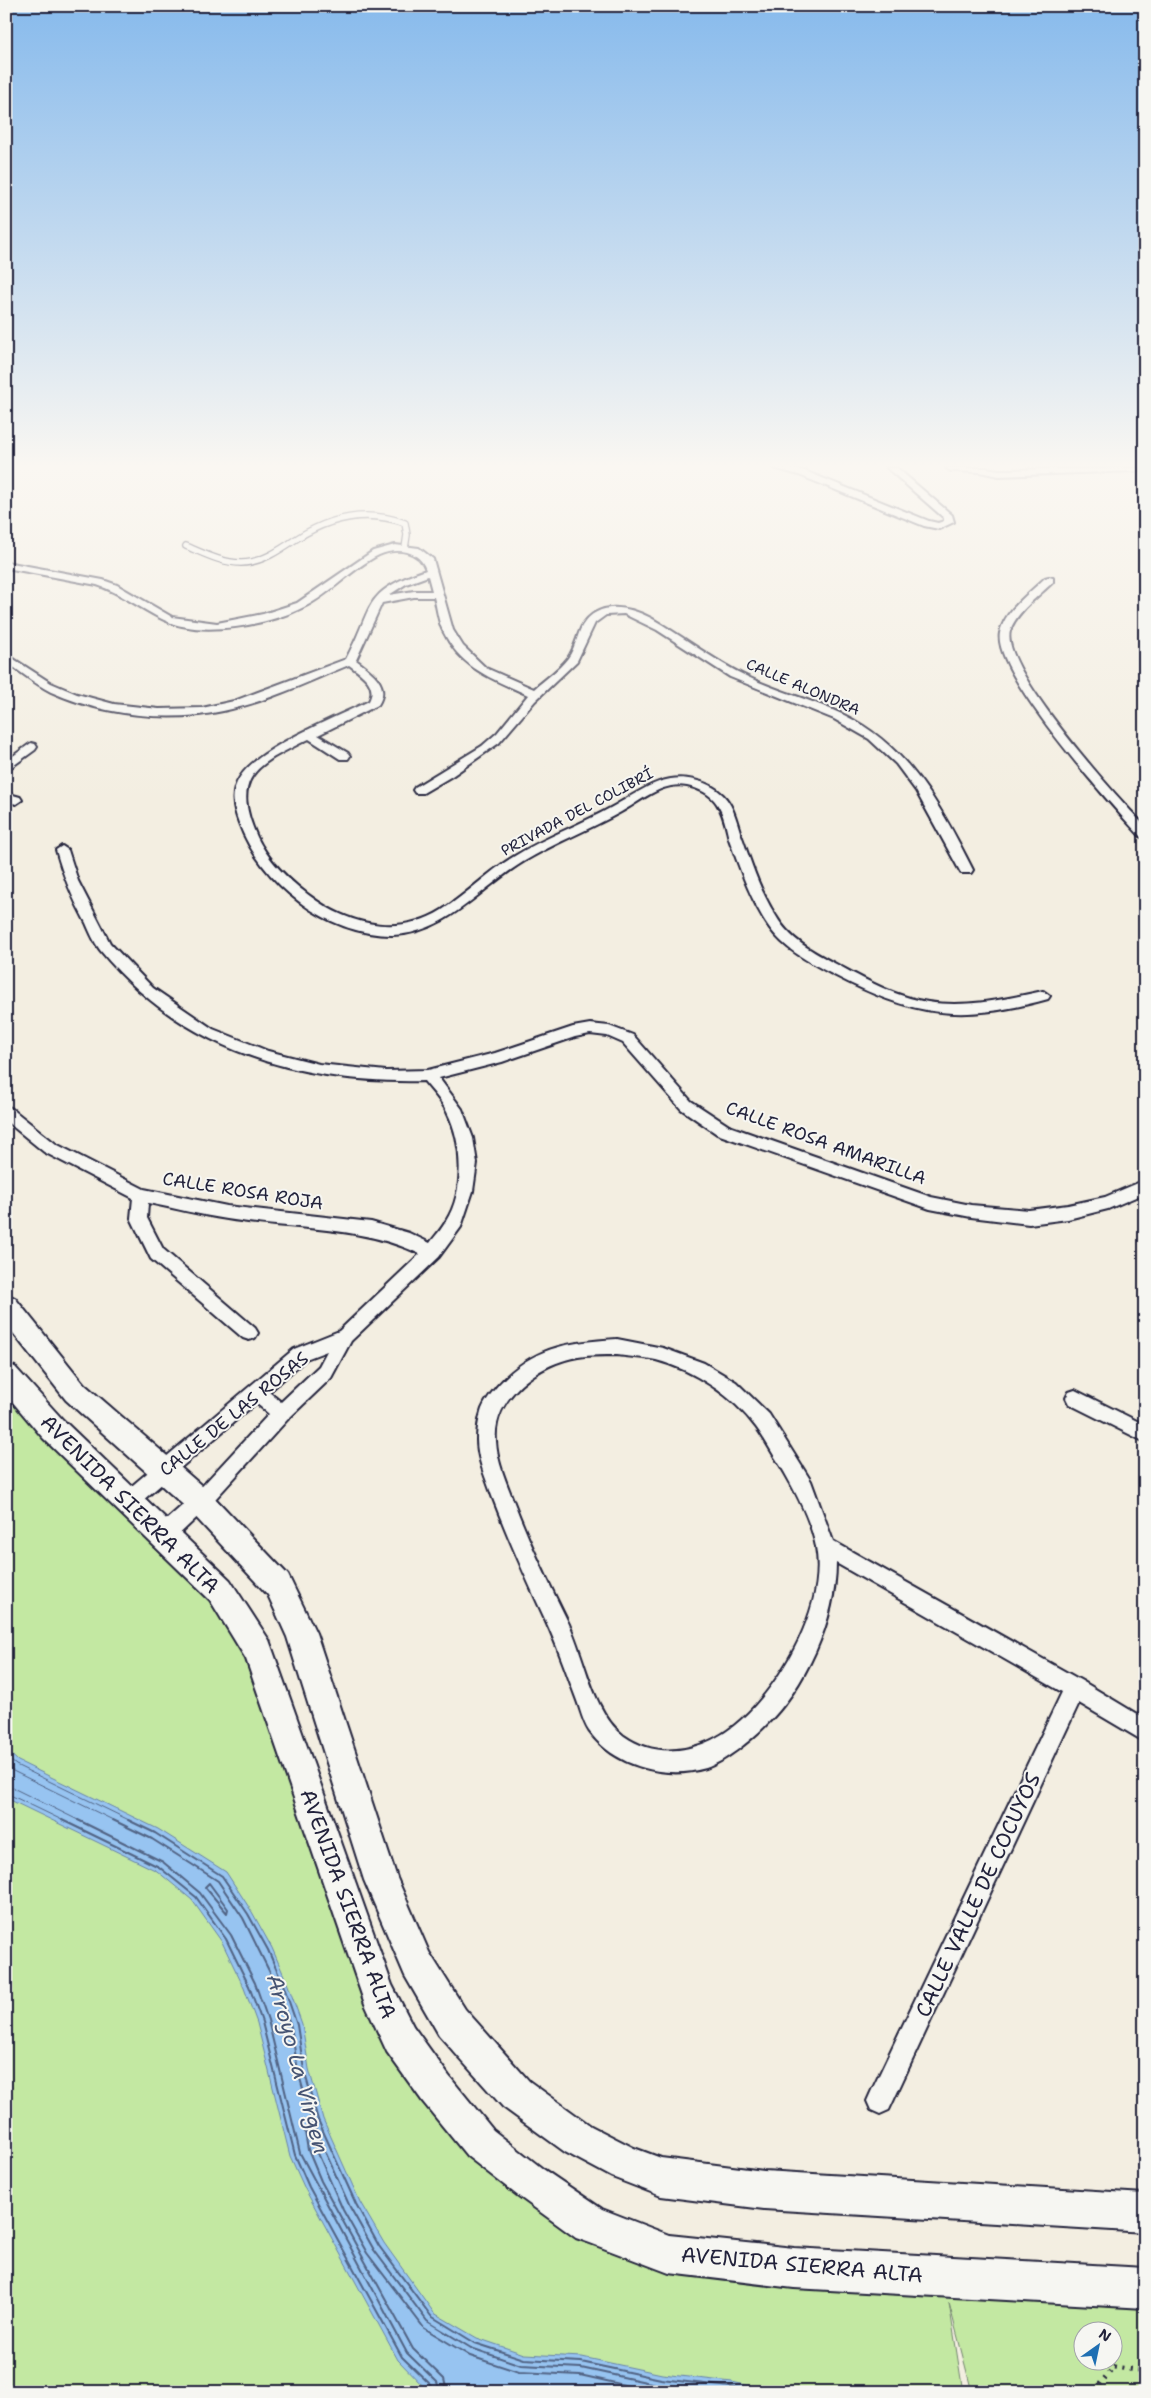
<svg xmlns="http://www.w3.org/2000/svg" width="1151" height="2398" font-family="'Shantell Sans',sans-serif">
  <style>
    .green { fill: #c3e8a2; stroke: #72856e; fill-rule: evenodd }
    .water { fill: #97c4f1; stroke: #6883a8 }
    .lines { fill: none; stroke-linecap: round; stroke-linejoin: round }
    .shore-far1 { stroke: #516384; stroke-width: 1 }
    .shore { stroke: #516384; stroke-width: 2 }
    .lane-casing { stroke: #22223b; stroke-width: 8 }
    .street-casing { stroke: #22223b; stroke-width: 4 }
    .secondary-casing { stroke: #22223b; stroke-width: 4 }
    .path { stroke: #22223b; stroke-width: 5; stroke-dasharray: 2 5.5; stroke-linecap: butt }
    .lane { stroke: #f6f6f2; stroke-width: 5.5 }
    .street { fill: #f6f6f2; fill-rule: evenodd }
    .secondary { fill: #f6f6f2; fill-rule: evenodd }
    .labels { text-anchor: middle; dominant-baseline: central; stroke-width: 4; stroke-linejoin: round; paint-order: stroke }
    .far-street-label { font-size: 15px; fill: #22223b; stroke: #f6f6f2 }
    .street-label { font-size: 18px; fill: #22223b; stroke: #f6f6f2 }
    .near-street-label { font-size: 21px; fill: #22223b; stroke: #f6f6f2 }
    .near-water-label { font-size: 22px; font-style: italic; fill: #455372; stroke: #f6f6f2 }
  </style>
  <rect width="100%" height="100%" fill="#f3eee1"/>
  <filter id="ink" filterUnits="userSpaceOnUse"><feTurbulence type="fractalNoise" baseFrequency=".02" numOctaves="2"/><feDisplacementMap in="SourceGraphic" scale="10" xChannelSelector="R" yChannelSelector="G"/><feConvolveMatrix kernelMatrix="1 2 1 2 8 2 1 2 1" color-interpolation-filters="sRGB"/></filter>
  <g filter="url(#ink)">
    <path class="green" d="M6,1369L220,1590L351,1921L436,2089L590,2224L1145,2305V2392H972L949,2303L963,2392H6ZM1084,2330H1114V2360H1084Z"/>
    <path class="water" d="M6,1750L18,1761L158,1829L226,1872L252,1912L272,1948L288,1985L302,2024L309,2069L323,2119L360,2202L384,2243L434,2313L477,2338L524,2354L582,2357L662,2374L732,2382L777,2392H433L425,2388L398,2360L305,2189L290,2156L257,2023L244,1988L222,1942L192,1900L157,1871L6,1798Z"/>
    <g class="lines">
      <g class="shore-far1">
        <path d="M6,1757L16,1765L131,1821"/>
        <path d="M6,1765L13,1771L115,1821"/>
        <path d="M6,1787L13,1788L80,1821"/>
        <path d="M6,1793L64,1821"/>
      </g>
      <g class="shore">
        <path d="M62,1820L159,1867L196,1897L226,1939L249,1986L262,2022L295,2155L309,2187L402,2357L432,2386L433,2392"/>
        <path d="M78,1820L163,1862L200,1893L231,1935L255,1983L268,2020L300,2153L407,2353L437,2382L440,2392"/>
        <path d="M113,1820L152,1839L218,1881L243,1918L278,1989L291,2027L298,2071L312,2122L350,2207L374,2250L427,2321L471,2348L521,2365L581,2368L660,2385L720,2392"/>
        <path d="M128,1820L155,1833L222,1876L248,1914L268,1950L284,1987L297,2025L304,2070L318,2120L356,2204L379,2246L431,2316L475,2343L524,2359L581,2362L661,2379L731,2387L754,2392"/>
        <path d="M209,1883L228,1909L227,1913L205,1887Z"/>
        <path d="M447,2392L444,2379L413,2349L321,2181L308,2150L305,2132L309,2133L343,2210L367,2253L424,2328L470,2356L519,2372L580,2375L655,2392"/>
      </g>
      <defs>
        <path id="lane" d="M186,546C203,553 222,563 241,563C261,563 280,550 296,539C330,517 366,509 405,523L407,535L405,548"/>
        <g id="street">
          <path d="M774,468H790L805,471L929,521L938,523L944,521V518L887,468H897L952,515L954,522L939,529L924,526L799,475Z"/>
          <path d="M946,468H986L999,470L1140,468L1135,471L999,476L980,472L951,471Z"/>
          <path d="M395,545L419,548L433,559L453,630L463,646L486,668L534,689C545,679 559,670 568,658C575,648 577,636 582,626C598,600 628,606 651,618C684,637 714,661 748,677C779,692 813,700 844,715C908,746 942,808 973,870L971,873H961L916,791L896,764L869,739L834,719L730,677L657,630L624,614L606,615L595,623L577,661L535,701L499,743L452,776L423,793H415L413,790L415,787L482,746L497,733L528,695C493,679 461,669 443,631C438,621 437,608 434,597H414L382,603L356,660C372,672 391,685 378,705L318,735L348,753L350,756L348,759H340L309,739C259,764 229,775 257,837C270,864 293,884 317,901C355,927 402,935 442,910C467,894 488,872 513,857C545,837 580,825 612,807C638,793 662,772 694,780C704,782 715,787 723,795C735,807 737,825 743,840C752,866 761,893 776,916C789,939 813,952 836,964C864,979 895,997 928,1002C966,1008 1005,999 1043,991L1050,996L1048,999C958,1024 913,1016 832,974C809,962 784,949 769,927C751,901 740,869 729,839C726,827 724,814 717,804C711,794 698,788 687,786C662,781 641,801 621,812C589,830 554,843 523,862C480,888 447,933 393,935C327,936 261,883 239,823C233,807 230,792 240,777C259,747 335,718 369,701C378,684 361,674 349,665C307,682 267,702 223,711C168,723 102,715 51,692C35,684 21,672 6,662V654L51,683L77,694L114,704L159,709L202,708L234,701L346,659C375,606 360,593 426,570C420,550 397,547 379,555C352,568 331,594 304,607C269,625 200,638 164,620C141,609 121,593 97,585L6,568V562L103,580L117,585L172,617L217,623L263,614L297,603L373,551ZM428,576L432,591H414L389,595L406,584Z"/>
          <path d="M1049,577L1053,578V582C1039,596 1016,612 1010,631C1000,668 1117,797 1145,826V838L1141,837C1111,805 992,672 1000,633C1004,611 1030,593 1045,578Z"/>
          <path d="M31,743L35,744L37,747L35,750L6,771V761Z"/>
          <path d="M6,793L20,797L22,800L16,804L6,801Z"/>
          <path d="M62,846L68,850L78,881L110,943L153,988L213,1029L268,1051L319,1064L386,1071L428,1070L495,1053L573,1027L590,1024L609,1026L633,1035L691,1101L729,1126L931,1197L971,1205L1029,1210L1068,1205L1105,1197L1145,1180V1193L1108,1209L1068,1219L1029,1224L971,1217L930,1209L717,1134L681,1109L623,1043L607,1036L590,1034L575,1037L502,1062L439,1078L462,1109L473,1138L477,1163L473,1191L461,1227L439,1257L351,1341L331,1378L288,1419L207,1508L171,1542L164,1544L157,1542L154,1535L157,1528L193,1496L269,1414L256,1403L135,1507L128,1510L121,1507L118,1501L121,1495L294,1349L339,1331L420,1254C360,1225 292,1230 227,1219C200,1215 174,1208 148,1203L147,1218L163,1249L255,1328L258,1333L255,1338L249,1340L243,1338L151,1259L131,1218L133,1198L44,1152L6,1121V1106L11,1108L56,1144L144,1189L227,1206L371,1222L409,1233L430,1243C435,1236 442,1229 446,1221C465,1191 463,1143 447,1112C442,1101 432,1091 424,1081C298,1084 182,1050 100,950C94,942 90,932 86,923C73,899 63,876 56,850ZM327,1351L319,1366L281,1402L269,1392L306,1359Z"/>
          <path d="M617,1339L663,1348L704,1363L736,1382L769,1414L811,1481L833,1541L1082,1681L1145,1719V1742L1079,1703L889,2110L880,2114L871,2110L867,2101L871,2092L1062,1692L836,1563C836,1620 805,1688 764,1727C751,1740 724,1762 706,1768C665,1780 614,1766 589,1731C583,1722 580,1708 576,1698C566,1671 557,1645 545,1619C526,1578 508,1538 492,1496C486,1478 477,1459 477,1440C477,1431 479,1418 482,1409C487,1397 497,1386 506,1377C540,1345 573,1342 617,1339ZM617,1355C630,1357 643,1357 656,1360C694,1370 733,1396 756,1427C765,1439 772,1453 780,1465C794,1488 811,1521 816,1547C827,1605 783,1682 741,1720C709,1749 662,1763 624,1736C592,1712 585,1657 568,1622C548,1582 529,1542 513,1500C506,1481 497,1462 496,1441C492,1398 539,1363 578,1357C591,1355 604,1355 617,1355Z"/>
          <path d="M1075,1390L1145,1425V1442L1069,1404L1066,1398L1069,1392Z"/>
        </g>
        <g id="secondary">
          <path d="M6,1294L15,1298L84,1384L210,1493L288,1575L316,1633L397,1878L429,1952L465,2009L529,2081L591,2126L634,2148L661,2158L764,2171L1145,2194V2232L764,2209L661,2196L612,2177L565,2152L503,2107L439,2035L405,1976L364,1880L287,1637L268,1595L190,1511L66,1400L6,1324Z"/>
          <path d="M6,1364L15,1367L63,1420L230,1580L269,1640L273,1651L392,1985L413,2026L449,2076L493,2130L543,2169L602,2209L669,2235L794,2248L1145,2268V2308L794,2288L669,2273L590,2243L576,2238L517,2195L467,2156L423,2102L387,2052L365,2004L246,1659L210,1600L43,1438L6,1394Z"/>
        </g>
      </defs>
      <use href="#lane" class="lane-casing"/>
      <use href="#street" class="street-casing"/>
      <use href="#secondary" class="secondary-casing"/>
      <path class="path" d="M1101,2392L1100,2384L1114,2367L1145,2371"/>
      <use href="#lane" class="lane"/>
      <use href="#street" class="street"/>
      <use href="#secondary" class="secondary"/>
    </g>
  </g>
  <linearGradient id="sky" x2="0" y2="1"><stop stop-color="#87baec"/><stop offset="0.58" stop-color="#faf7f2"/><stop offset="1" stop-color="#faf7f2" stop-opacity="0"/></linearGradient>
  <rect width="1151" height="803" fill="url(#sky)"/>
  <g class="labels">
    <g class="far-street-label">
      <text transform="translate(803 687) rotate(23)">CALLE ALONDRA</text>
      <text transform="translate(577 812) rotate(-28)">PRIVADA DEL COLIBRÍ</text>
    </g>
    <g class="street-label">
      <text transform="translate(826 1143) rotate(20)">CALLE ROSA AMARILLA</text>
      <text transform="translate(243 1191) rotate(9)">CALLE ROSA ROJA</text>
      <text transform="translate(234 1414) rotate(-39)">CALLE DE LAS ROSAS</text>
    </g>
    <g class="near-street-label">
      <text transform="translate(130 1504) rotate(45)">AVENIDA SIERRA ALTA</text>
      <text transform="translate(978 1895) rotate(-65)">CALLE VALLE DE COCUYOS</text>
      <text transform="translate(348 1904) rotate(70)">AVENIDA SIERRA ALTA</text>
      <text transform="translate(802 2265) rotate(5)">AVENIDA SIERRA ALTA</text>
    </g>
    <g class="near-water-label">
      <text transform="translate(298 2064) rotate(75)">Arroyo La Virgen</text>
    </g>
  </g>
  <rect width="1151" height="2398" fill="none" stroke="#f6f6f2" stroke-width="25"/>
  <rect x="12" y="12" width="1126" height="2373" fill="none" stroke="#22223b" stroke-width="2" filter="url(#ink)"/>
  <g transform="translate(1098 2346) rotate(33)"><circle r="24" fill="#f6f6f2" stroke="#a1a1a9"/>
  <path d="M0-4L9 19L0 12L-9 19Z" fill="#1f6fb2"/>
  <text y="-8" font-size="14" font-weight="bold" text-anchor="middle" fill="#22223b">N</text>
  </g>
</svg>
